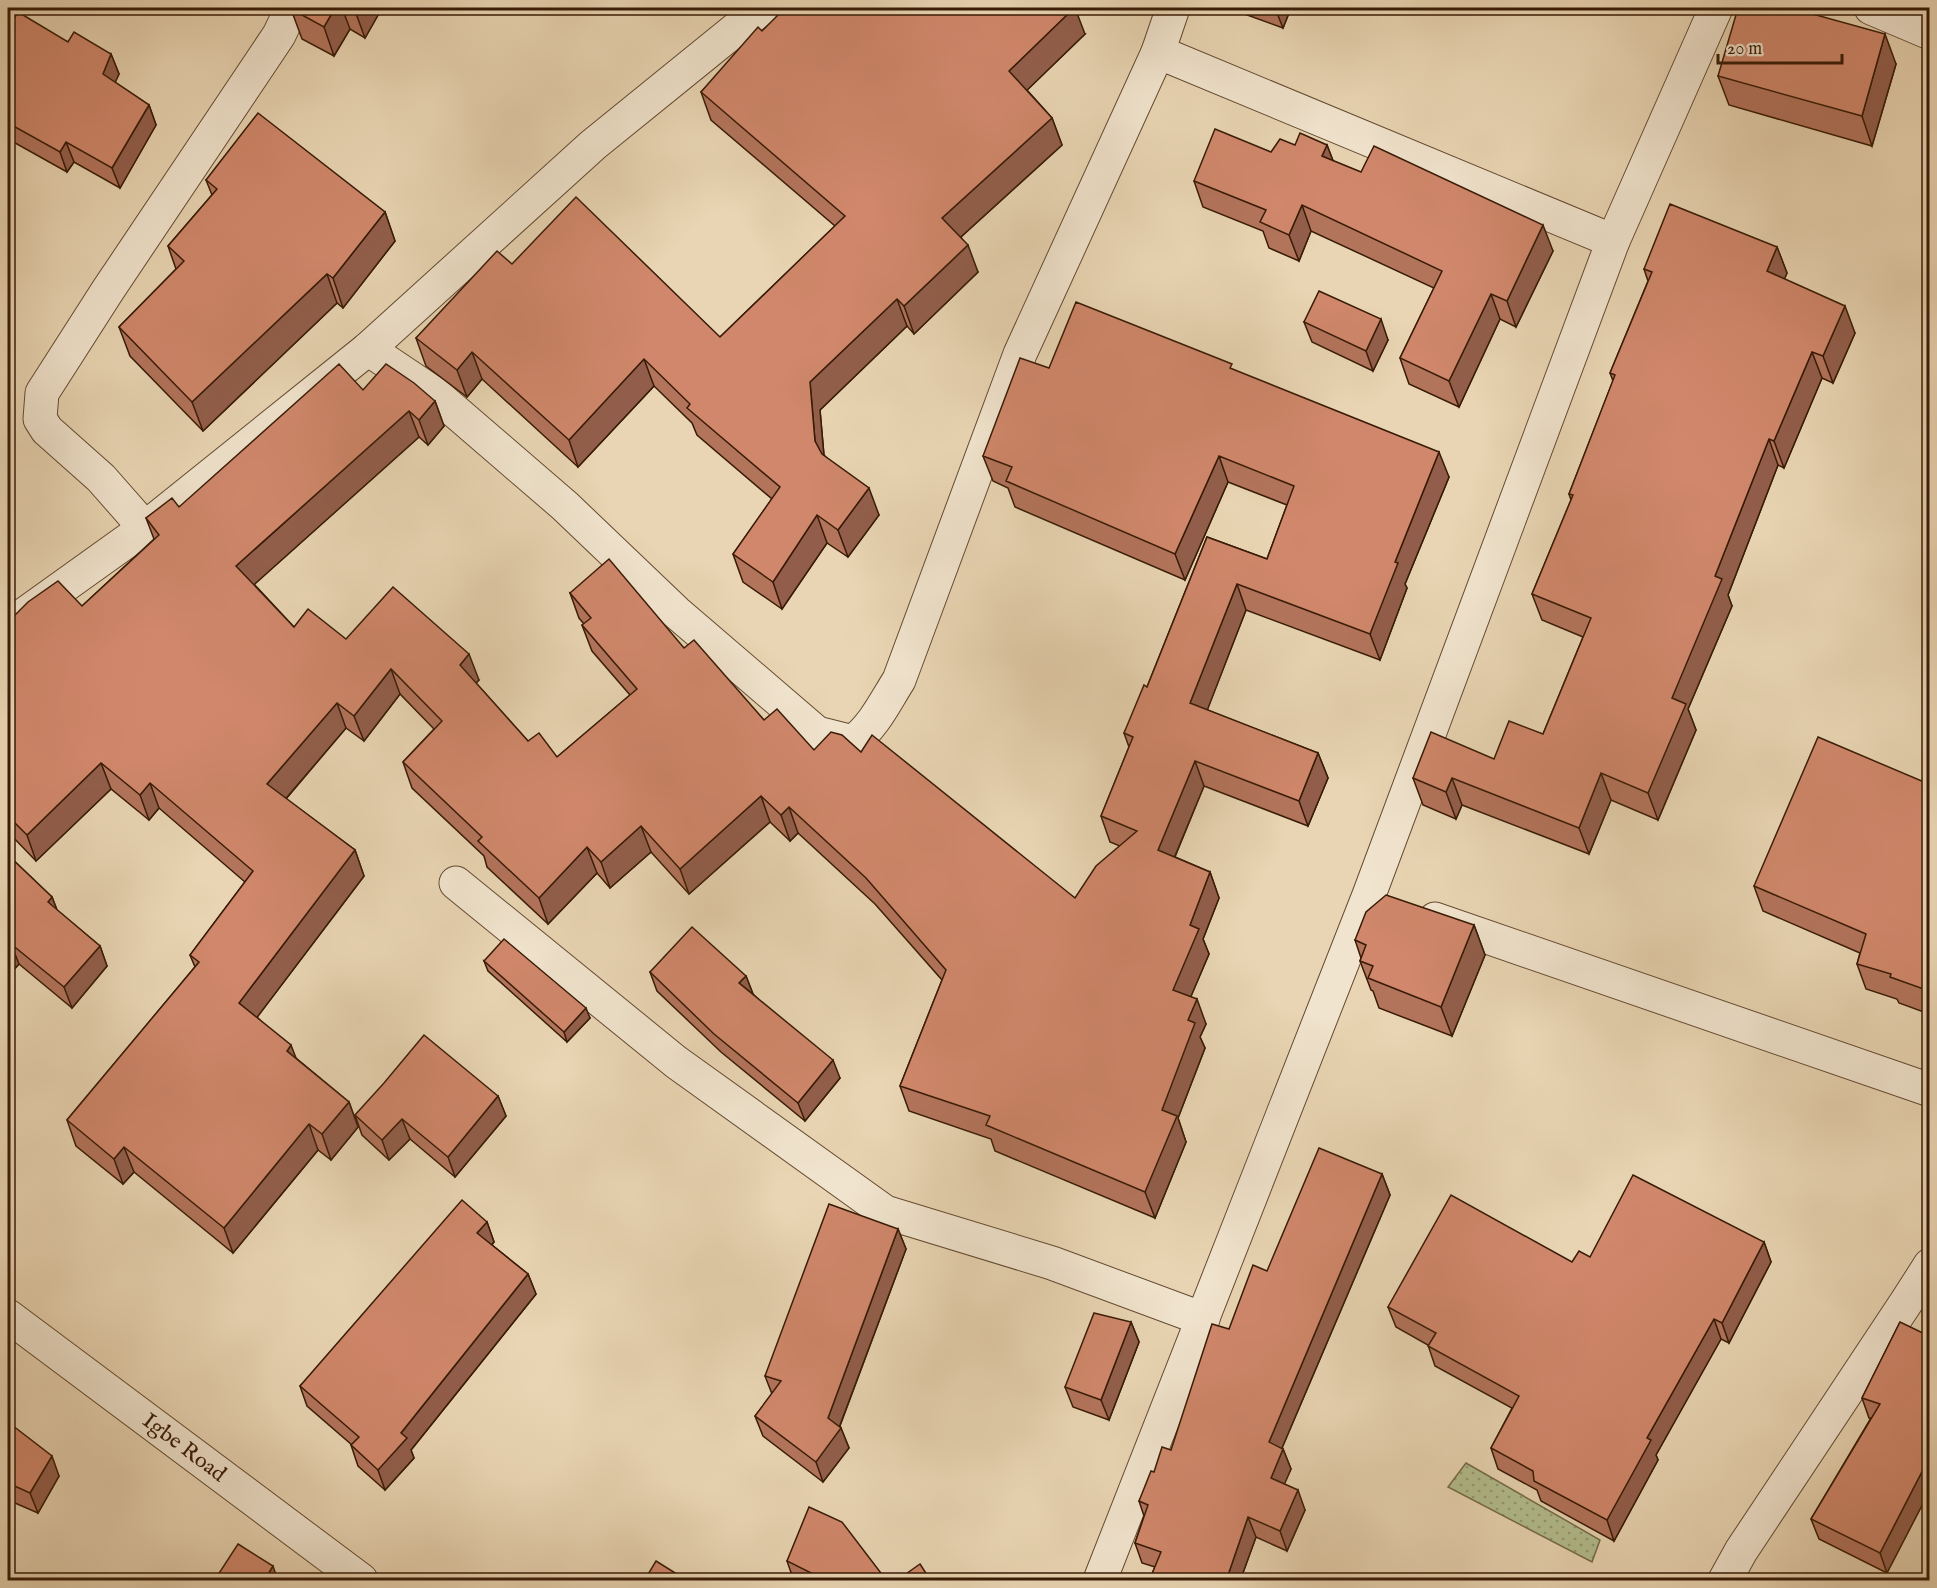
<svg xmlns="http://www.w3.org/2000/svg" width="1937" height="1588" font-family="'IM FELL English',serif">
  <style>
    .grass { fill: url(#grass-dots); stroke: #766c4a; stroke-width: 1.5 }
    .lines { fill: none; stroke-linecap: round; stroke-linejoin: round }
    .minor-casing { stroke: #644a31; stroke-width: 35 }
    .minor { stroke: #f1e4ce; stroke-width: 33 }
    .wall { fill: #b3745c; stroke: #381b06; stroke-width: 1.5 }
    .shaded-wall { fill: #925e4b; stroke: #381b06; stroke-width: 1.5 }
    .building { fill: #d0876b; stroke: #381b06; stroke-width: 1.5 }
    .labels { text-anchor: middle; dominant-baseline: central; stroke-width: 5; stroke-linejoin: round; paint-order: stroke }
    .street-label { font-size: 22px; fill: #381b06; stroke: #f1e4ce }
  </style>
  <defs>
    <pattern id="grass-dots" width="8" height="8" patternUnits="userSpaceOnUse" patternTransform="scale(1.5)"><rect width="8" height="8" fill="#b3be8f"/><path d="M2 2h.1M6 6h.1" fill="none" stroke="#939a73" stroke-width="1.8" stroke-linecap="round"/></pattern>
  </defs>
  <rect width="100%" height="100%" fill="#e9d5b3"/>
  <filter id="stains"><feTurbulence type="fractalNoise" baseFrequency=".00333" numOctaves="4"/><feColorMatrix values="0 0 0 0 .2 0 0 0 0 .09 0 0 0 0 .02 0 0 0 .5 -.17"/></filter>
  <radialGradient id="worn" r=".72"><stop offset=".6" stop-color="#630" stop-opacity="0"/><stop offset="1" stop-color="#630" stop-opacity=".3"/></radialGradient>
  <path class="grass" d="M1466,1463L1600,1540L1592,1562L1448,1487Z"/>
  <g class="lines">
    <defs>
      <g id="minor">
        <path d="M1871,8L1930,33"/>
        <path d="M1158,52L1613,241"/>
        <path d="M368,349L435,394L565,506L676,612L817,733L853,742C874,726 885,702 899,680L1020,354L1158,52L1173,8"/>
        <path d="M145,528L101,478L47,430L40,419L42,393L108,290L279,35L292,8"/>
        <path d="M8,626L145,528L368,349L593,145L762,8"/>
        <path d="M456,883L676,1062L885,1212L1052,1263L1203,1319"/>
        <path d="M1435,919L1930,1090"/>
        <path d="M8,1316L361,1580"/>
        <path d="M1100,1580L1369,895L1613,241L1716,8"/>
        <path d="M1725,1580L1741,1551L1907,1301L1930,1265"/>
      </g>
    </defs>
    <use href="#minor" class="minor-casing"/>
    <use href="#minor" class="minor"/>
  </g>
  <g class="wall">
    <path d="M292,8H382L365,38L350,29L334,56L302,39L291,9Z"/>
    <path d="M1228,8H1291L1283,28Z"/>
    <path d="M8,17L68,42L111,54L119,74L115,82L149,105L156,125L120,188L74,162L67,172L8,139Z"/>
    <path d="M762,31L1085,34L1027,90L1052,118L1062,145L961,237L978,272L914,334L907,326L820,410L824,455L879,515L848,557L827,543L782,609L743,582L733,554L772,499L697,435L692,423L654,386L578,467L482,379L467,397L426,366L416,338L512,264L720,337L835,226L711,120L701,92Z"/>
    <path d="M1896,64L1872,146L1729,105L1718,76Z"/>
    <path d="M1295,145H1327L1333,161L1553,251L1516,327L1500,319L1459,407L1409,384L1400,358L1434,288L1311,231L1299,261L1269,248L1263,231L1203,207L1194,181L1271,152Z"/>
    <path d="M206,180L385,212L395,241L343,308L337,303L203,431L130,356L119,327L176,269L168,246L212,195Z"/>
    <path d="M1777,247L1787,273L1784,279L1855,333L1833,383L1822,378L1784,468L1778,465L1728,595L1732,606L1688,709L1696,730L1658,820L1611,800L1589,854L1462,805L1456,819L1423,805L1413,778L1494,759L1543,734L1583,637L1542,620L1532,594L1571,500L1569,494L1613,381L1610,373L1648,281L1644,269Z"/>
    <path d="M1304,322L1388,340L1373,371L1312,342Z"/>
    <path d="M1049,368L1234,370L1449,477L1405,584L1407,588L1380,660L1246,610L1207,710L1318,753L1328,778L1308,826L1204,786L1175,857L1210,872L1219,898L1203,939L1209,954L1191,996L1206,1024L1200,1037L1205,1048L1178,1118L1186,1142L1155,1218L995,1151L991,1139L909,1111L900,1086L942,980L875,904L798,833L790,841L770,822L689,894L651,852L610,888L597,873L548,924L487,867L484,856L412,788L403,762L434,729L400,694L364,741L346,728L286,799L355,850L364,876L257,1017L296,1058L349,1102L358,1127L331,1160L318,1150L233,1253L134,1172L123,1184L76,1146L67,1120L195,967L190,955L245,882L159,808L149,820L111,789L36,861L8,832V622L82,606L154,539L146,518L179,507L363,390L435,401L444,426L428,445L419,437L254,584L294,627L346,639L479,680L476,683L528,741L557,757L630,695L592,651L582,625L584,624L579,618L570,593L684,648L764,720L814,750L861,752L1075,898L1120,846L1110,842L1101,816L1129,747L1124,733L1147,687L1207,537L1267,559L1287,505L1228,482L1185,580L1015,507L1008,488L993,481L983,456Z"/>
    <path d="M1929,764V1014L1899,1003L1897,999L1866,989L1857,964L1860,953L1763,911L1754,886L1924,782Z"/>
    <path d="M8,855L52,897L57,910L100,946L107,966L72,1008L19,964L8,976Z"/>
    <path d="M1474,925L1485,955L1452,1036L1379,1008L1373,991L1371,990L1360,961L1361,958L1355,940Z"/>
    <path d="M484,961L590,1018L567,1042L488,971Z"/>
    <path d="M650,972L746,976L753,994L840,1078L805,1121L721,1052L657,991Z"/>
    <path d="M498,1096L506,1116L455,1177L410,1139L389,1160L362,1135L355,1115Z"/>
    <path d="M1382,1174L1390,1195L1282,1448L1283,1449L1291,1469L1284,1484L1305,1510L1287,1551L1256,1537L1240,1581H1149L1155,1567L1142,1563L1135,1543L1144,1516L1139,1501L1154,1472L1171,1450L1229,1329L1267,1271Z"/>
    <path d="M487,1222L494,1242L492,1245L528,1274L536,1294L411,1450L414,1458L385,1490L358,1466L351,1445H352L307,1406L300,1386Z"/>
    <path d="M898,1229L906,1249L840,1426L849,1448L823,1482L763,1436L755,1416L772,1394L765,1376Z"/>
    <path d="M1764,1242L1771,1262L1729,1343L1721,1339L1656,1455L1658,1460L1614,1541L1541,1501L1537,1490L1498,1469L1491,1448L1512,1408L1435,1366L1428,1345L1396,1327L1388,1307L1572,1262Z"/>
    <path d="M1131,1322L1139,1342L1109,1420L1073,1407L1065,1387Z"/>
    <path d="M1900,1322L1887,1573L1819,1539L1811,1519L1871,1418H1869L1862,1398Z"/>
    <path d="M8,1422L59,1476L38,1513L8,1500Z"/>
    <path d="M787,1561L887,1581H794Z"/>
  </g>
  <g class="shaded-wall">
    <path d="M335,8H342L350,29L334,56L324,27Z"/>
    <path d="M354,8H382L365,38Z"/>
    <path d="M1074,8H1075L1085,34L1019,98L1009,71Z"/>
    <path d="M1275,8H1291L1283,28Z"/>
    <path d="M1885,34L1896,64L1872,146L1862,116Z"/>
    <path d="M111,54L119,74L110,94L103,74Z"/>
    <path d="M149,105L156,125L120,188L112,168Z"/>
    <path d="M1052,118L1062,145L952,245L942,218Z"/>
    <path d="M66,142L74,162L67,172L60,152Z"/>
    <path d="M1327,145L1337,171L1322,156Z"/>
    <path d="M1302,205L1311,231L1299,261L1289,235Z"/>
    <path d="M385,212L395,241L343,308L333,278Z"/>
    <path d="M1543,225L1553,251L1516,327L1507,301Z"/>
    <path d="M968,245L978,272L914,334L904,306Z"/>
    <path d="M1777,247L1787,273L1777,297L1767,271Z"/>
    <path d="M327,274L337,303L203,431L192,402Z"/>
    <path d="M1491,294L1500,319L1459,407L1449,381Z"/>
    <path d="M897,299L907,326L820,410L825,468L815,441L810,382Z"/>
    <path d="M1845,306L1855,333L1833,383L1823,356Z"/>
    <path d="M1381,319L1388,340L1373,371L1366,351Z"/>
    <path d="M472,352L482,379L467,397L457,370Z"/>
    <path d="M1812,352L1822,378L1784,468L1774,441Z"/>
    <path d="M644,359L654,386L578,467L569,440Z"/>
    <path d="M435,401L444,426L428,445L419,420Z"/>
    <path d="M409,411L419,437L246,592L236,566Z"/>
    <path d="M1769,439L1778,465L1728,595L1732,606L1688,709L1696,730L1658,820L1648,793L1672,698L1715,576Z"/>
    <path d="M1439,452L1449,477L1405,584L1407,588L1380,660L1370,634L1395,562Z"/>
    <path d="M1219,456L1228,482L1185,580L1175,554Z"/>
    <path d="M869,488L879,515L848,557L838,530Z"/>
    <path d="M817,515L827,543L782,609L773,582Z"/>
    <path d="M1237,584L1246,610L1200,729L1190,703Z"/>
    <path d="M469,654L479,680L469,690L460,665Z"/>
    <path d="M391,669L400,694L364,741L354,716Z"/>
    <path d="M337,703L346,728L276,810L267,784Z"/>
    <path d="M1318,753L1328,778L1308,826L1299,801Z"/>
    <path d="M1195,761L1204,786L1167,875L1158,850Z"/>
    <path d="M101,763L111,789L36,861L27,835Z"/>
    <path d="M1601,773L1611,800L1589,854L1579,828Z"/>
    <path d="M1452,778L1462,805L1456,819L1446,792Z"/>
    <path d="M150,783L159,808L149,820L140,795Z"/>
    <path d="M761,796L770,822L689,894L680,869Z"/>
    <path d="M789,807L798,833L790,841L781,815Z"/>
    <path d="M641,826L651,852L610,888L601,862Z"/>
    <path d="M587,847L597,873L548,924L539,898Z"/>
    <path d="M355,850L364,876L249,1028L239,1003Z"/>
    <path d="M1210,872L1219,898L1203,939L1209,954L1183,1015L1173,990L1190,925Z"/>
    <path d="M52,897L60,918L48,902Z"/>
    <path d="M1474,925L1485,955L1452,1036L1441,1007Z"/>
    <path d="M11,944L19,964L8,976V948Z"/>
    <path d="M100,946L107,966L72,1008L64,987Z"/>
    <path d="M746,976L753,994L739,983Z"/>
    <path d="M1197,999L1206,1024L1200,1037L1205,1048L1178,1118L1186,1142L1155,1218L1145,1192L1162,1110L1188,1020Z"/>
    <path d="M586,1008L590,1018L567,1042L564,1032Z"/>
    <path d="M291,1045L301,1071L287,1051Z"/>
    <path d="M833,1060L840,1078L805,1121L798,1103Z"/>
    <path d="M498,1096L506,1116L455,1177L448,1157Z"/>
    <path d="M349,1102L358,1127L331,1160L322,1134Z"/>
    <path d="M402,1119L410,1139L389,1160L382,1140Z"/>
    <path d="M309,1124L318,1150L233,1253L224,1228Z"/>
    <path d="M124,1147L134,1172L123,1184L114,1159Z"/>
    <path d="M1382,1174L1390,1195L1276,1462L1269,1442Z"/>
    <path d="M487,1222L494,1242L484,1253L477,1233Z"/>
    <path d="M898,1229L906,1249L837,1433L841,1428L849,1448L823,1482L816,1462L828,1418Z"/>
    <path d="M1764,1242L1771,1262L1729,1343L1722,1323Z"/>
    <path d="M528,1274L536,1294L411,1450L414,1458L385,1490L378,1470L401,1433Z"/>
    <path d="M1714,1319L1721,1339L1656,1455L1658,1460L1614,1541L1607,1520L1647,1438Z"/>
    <path d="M1131,1322L1139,1342L1109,1420L1101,1400Z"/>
    <path d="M1283,1449L1291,1469L1278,1499L1271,1478Z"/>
    <path d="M52,1456L59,1476L38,1513L30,1493Z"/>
    <path d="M1929,1458V1492L1887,1573L1880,1553Z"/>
    <path d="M1298,1490L1305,1510L1287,1551L1280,1531Z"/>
    <path d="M1248,1517L1256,1537L1240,1581H1226Z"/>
    <path d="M273,1566L278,1581H264Z"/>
  </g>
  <g class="building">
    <path d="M292,8H335L324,27L291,9Z"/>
    <path d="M785,8H1074L1009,71L1052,118L942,218L968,245L904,306L897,299L810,382L815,441L822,454L869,488L838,530L817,515L773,582L733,554L780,487L687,408L690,404L644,359L569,440L472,352L457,370L416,338L497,251L512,264L576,197L720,337L845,216L701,92L758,27L762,31Z"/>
    <path d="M1738,8H1791L1885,34L1862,116L1718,76Z"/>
    <path d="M18,12L68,42L74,32L111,54L103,74L149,105L112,168L66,142L60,152L8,123V17L13,20Z"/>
    <path d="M258,113L385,212L333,278L327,274L192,402L119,327L184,261L168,246L217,189L206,180Z"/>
    <path d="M1215,129L1271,152L1280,139L1295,145L1300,133L1327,145L1322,156L1361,172L1374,146L1543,225L1507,301L1491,294L1449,381L1400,358L1442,271L1302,205L1289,235L1260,222L1266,210L1194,181Z"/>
    <path d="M1670,204L1777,247L1767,271L1845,306L1823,356L1812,352L1774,441L1769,439L1715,576L1722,579L1672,698L1686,704L1648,793L1601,773L1579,828L1452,778L1446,792L1413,778L1431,732L1494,759L1509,721L1543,734L1591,618L1532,594L1573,495L1569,494L1615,375L1610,373L1652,272L1644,269Z"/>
    <path d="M1319,291L1381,319L1366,351L1304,322Z"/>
    <path d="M1076,302L1232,364L1230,368L1439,452L1395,562L1398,563L1370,634L1237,584L1190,703L1318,753L1299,801L1195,761L1158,850L1210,872L1190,925L1199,929L1173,990L1197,999L1188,1020L1195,1023L1162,1110L1177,1116L1145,1192L986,1125L990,1116L900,1086L946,970L866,878L789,807L781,815L761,796L680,869L641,826L601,862L587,847L539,898L478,841L482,837L403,762L442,721L391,669L354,716L337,703L267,784L355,850L239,1003L291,1045L287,1051L349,1102L322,1134L309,1124L224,1228L124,1147L114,1159L67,1120L199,962L190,955L253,871L150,783L140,795L101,763L27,835L8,816V663L10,661L8,658V622L28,602L58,581L82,606L159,535L146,518L172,498L179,507L339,364L363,390L386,364L414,383L435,401L419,420L409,411L236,566L294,627L308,609L346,639L393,587L469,654L460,665L528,741L539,733L557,757L637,689L582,625L591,618L570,593L609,559L684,648L694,640L764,720L777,709L814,750L831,732L842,735L861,752L872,735L1075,898L1096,866L1137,831L1101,816L1133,737L1124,733L1144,685L1147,687L1207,537L1267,559L1294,486L1219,456L1175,554L1006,481L1012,467L983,456L1020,358L1049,368Z"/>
    <path d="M1818,737L1924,782L1929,764V991L1890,977L1891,974L1857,964L1866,934L1754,886Z"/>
    <path d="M8,855L52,897L48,902L100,946L64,987L11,944L8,948Z"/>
    <path d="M1386,895L1474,925L1441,1007L1368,978L1373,966L1360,961L1366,945L1355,940L1366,912Z"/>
    <path d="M692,927L746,976L739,983L833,1060L798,1103L714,1034L650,972Z"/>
    <path d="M504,939L586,1008L564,1032L484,961Z"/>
    <path d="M424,1035L498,1096L448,1157L402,1119L382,1140L355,1115L384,1083Z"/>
    <path d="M1319,1148L1382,1174L1269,1442L1283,1449L1271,1478L1298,1490L1280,1531L1248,1517L1226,1581H1149L1161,1552L1135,1543L1148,1505L1139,1501L1151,1471L1154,1472L1162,1447L1171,1450L1212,1324L1229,1329L1253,1265L1267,1271Z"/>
    <path d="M1633,1175L1764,1242L1722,1323L1714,1319L1647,1438L1651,1440L1607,1520L1534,1481L1533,1471L1491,1448L1519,1396L1428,1346L1436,1333L1388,1307L1451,1195L1572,1262L1579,1251L1590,1257Z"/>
    <path d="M462,1200L487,1222L477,1233L528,1274L401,1433L407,1438L378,1470L351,1445L359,1437L300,1386Z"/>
    <path d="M829,1204L898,1229L828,1418L841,1428L816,1462L755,1416L781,1381L765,1376Z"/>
    <path d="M1094,1313L1131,1322L1101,1400L1065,1387Z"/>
    <path d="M1900,1322L1929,1336V1458L1880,1553L1811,1519L1880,1404L1862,1398Z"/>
    <path d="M8,1422L52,1456L30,1493L8,1483Z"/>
    <path d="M809,1507L842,1522L887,1581H827L787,1561Z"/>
    <path d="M238,1544L273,1566L264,1581H214Z"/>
    <path d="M656,1561L688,1581H644Z"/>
    <path d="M920,1564L931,1581H896Z"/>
  </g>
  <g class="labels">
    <g class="street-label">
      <text transform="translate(184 1448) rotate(37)">Igbe Road</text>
    </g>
  </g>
  <rect width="1937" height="1588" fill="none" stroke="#e9d5b3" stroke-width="30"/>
  <rect x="9" y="9" width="1919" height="1570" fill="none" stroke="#381b06" stroke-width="3"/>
  <rect x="15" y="15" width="1907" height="1558" fill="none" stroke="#381b06" stroke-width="1.5"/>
  <path d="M1718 54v9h124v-9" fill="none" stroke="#381b06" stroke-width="3"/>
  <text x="1727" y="54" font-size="18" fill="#381b06" stroke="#f1e4ce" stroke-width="4.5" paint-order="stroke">20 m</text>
  <rect width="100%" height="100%" filter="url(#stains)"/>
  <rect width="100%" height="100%" fill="url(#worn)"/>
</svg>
